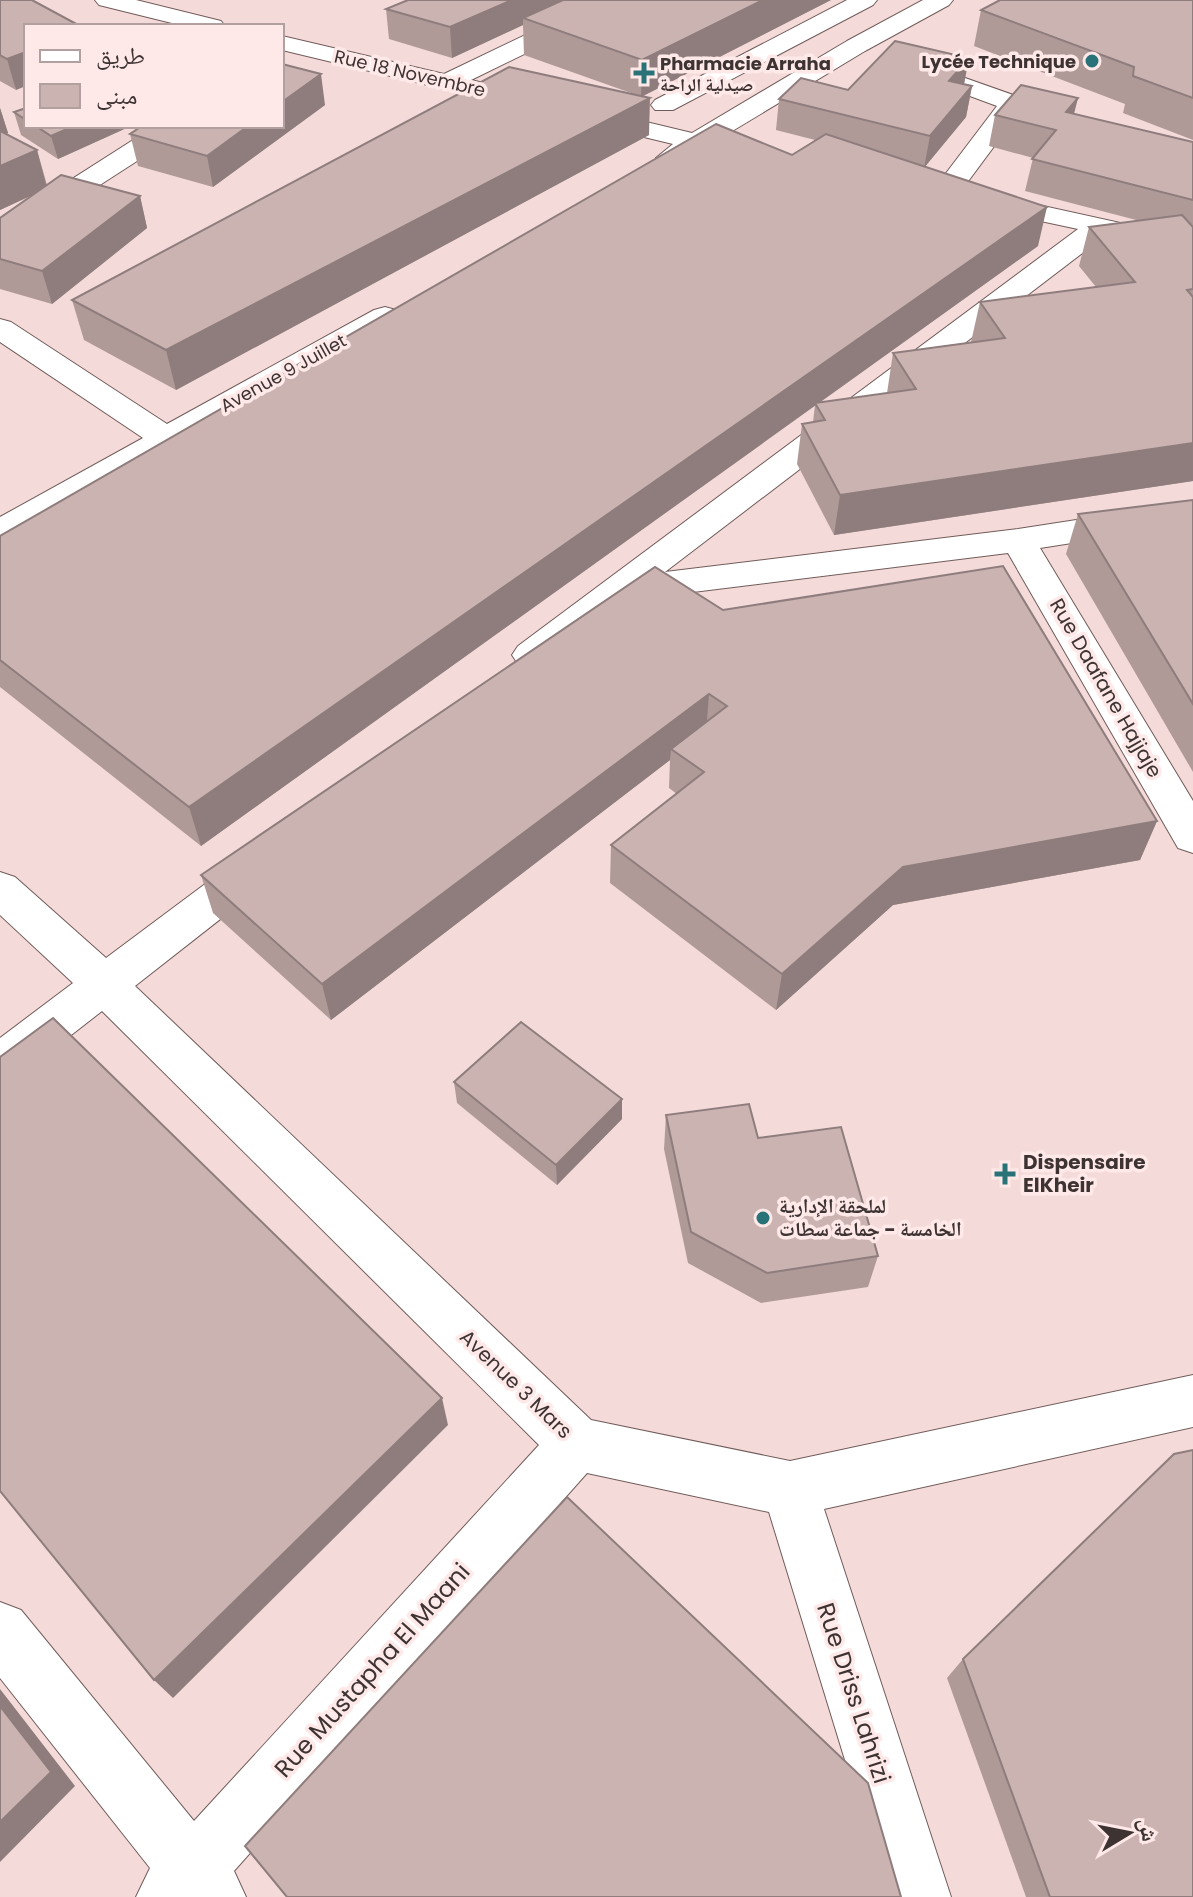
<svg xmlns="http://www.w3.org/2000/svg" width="1193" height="1897" font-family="Poppins,'Noto Naskh Arabic',sans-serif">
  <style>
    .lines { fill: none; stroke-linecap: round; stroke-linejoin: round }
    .minor-casing { stroke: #715c5a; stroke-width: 2 }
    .minor { fill: #fff; fill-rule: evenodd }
    .wall { fill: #af9a98 }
    .shaded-wall { fill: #8e7d7c }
    .building { fill: #cbb3b1; stroke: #8e7d7c; stroke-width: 2 }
    .poi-dot { fill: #287278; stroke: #fee9e8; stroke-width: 3 }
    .labels { text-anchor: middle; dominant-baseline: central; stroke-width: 7; stroke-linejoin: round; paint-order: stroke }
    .far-poi-label { font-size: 18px; font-weight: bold; fill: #3d3332; stroke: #fee9e8; text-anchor: end }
    .far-street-label { font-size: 18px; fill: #3d3332; stroke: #fee9e8 }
    .street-label { font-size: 20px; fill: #3d3332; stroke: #fee9e8 }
    .poi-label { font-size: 20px; font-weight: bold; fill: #3d3332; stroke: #fee9e8; text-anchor: start }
    .near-street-label { font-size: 24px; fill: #3d3332; stroke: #fee9e8 }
  </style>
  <rect width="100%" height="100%" fill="#f4dbd9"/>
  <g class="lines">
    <defs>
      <g id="minor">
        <path d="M95,0H136L221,21L225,26H184L99,5Z"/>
        <path d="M598,0H629L625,5L471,80L692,133L847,41L923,0H953L949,5L865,51L719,139L723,145L719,151H700L669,166L660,164L656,158L673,144L282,50V36L444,74Z"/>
        <path d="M847,0H877L873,5L673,110H655L651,105L655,100Z"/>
        <path d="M914,60L1073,116L1077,122L1073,128L1064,130L1018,114L955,199L945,201L935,199L931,193L997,106L905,72L902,67L905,62Z"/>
        <path d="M155,126H186L182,132L10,243L0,246V225Z"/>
        <path d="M989,194L1193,239V257L1106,235L665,572L1018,529L1193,502V524L1040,548L1193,801V853L1178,848L1008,553L628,600L544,664L531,668L518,664L512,655L518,646L1078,229L979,208L975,202L979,196Z"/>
        <path d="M385,307L396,310L400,316L396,322L12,540L0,543V517L143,438L0,342V319L11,322L167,424L374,310Z"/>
        <path d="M259,850L274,855L280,866L274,877L135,986L591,1420L790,1461L1193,1375V1427L824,1509L951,1897H887L769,1512L587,1473L234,1871L246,1897H136L150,1868L0,1678V1602L21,1610L194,1821L539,1445L102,1011L16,1078L0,1084V1038L73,983L0,915V872L15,877L106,958L244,855Z"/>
      </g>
    </defs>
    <use href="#minor" class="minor-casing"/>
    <use href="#minor" class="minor"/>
  </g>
  <g class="wall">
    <path d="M0,0L16,90L0,81Z"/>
    <path d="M408,0H831L643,96L649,135L176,390L84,340L72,300L631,93L524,55L523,25L452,58L389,39L386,9Z"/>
    <path d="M1193,0V140L1123,113L1125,104L974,46L981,10Z"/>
    <path d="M969,58L964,84L972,86L966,117L925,166L1038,246L819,403L887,393L893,353L971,342L980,302L1096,287L1079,266L1089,227L1140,221L1025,191L1033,158L989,146L995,115L1074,114L1193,142V481L834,535L797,464L802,424L813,422L815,405L201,846L0,687V536L792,155L815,140L776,130L779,99L848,90Z"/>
    <path d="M325,105L213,187L138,166L130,134Z"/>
    <path d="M0,108L8,133L6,134L37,150L47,185L140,196L147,228L52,304L0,289V218L33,195L0,210Z"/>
    <path d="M26,108V126H131L58,159L21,135L14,112Z"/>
    <path d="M1193,500V772L1066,554L1078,514Z"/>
    <path d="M723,610L1157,821L1140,860L893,905L776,1010L610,883L611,845L677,794L669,788L670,760L331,1020L213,913L201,875Z"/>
    <path d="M454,1082L622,1099V1119L557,1185L457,1103Z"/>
    <path d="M666,1115L758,1138L878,1256L868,1287L761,1303L688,1263L664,1149Z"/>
    <path d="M963,1659L1193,1897H1026L947,1678Z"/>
  </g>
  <g class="shaded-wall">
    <path d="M512,0H579L523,18V25L452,58L450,27Z"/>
    <path d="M763,0H831L641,97L642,60Z"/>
    <path d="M26,52V86L16,90L7,59Z"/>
    <path d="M969,58L963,89L949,81Z"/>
    <path d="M321,74L325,105L213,187L207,156L248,126H282V102Z"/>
    <path d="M972,86L966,117L924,168L930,136Z"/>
    <path d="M650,98L649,135L176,390L166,350Z"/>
    <path d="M1078,98L1070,130L1066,112Z"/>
    <path d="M0,108L8,133L0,140Z"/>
    <path d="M74,126H131L58,159L51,136Z"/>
    <path d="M37,150L47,188L0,210V166Z"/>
    <path d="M140,196L147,228L52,304L42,271Z"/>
    <path d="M1047,207L1038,246L201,846L189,807Z"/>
    <path d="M1193,443V481L834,535L840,495Z"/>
    <path d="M709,694L706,733L671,749L670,760L331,1020L322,984Z"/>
    <path d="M1157,821L1140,860L893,905L776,1010L782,974L903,867Z"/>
    <path d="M622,1099V1119L557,1185L556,1165Z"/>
    <path d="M442,1398L448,1425L173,1698L154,1680Z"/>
    <path d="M0,1689L75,1786L0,1862Z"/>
  </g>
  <g class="building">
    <path d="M0,0H32L80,26H26V52L7,59L0,55Z"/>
    <path d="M408,0H512L450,27L386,9Z"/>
    <path d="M563,0H763L642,60L523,18Z"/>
    <path d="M1000,0H1193V98L1133,76L1134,67L981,10Z"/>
    <path d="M895,41L969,58L949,81L972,86L930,136L779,99L801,78L848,90Z"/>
    <path d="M282,64L321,74L282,102Z"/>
    <path d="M509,67L650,98L166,350L72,300Z"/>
    <path d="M1021,85L1078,98L1066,112L1193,142V200L1032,159L1056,130L995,115Z"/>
    <path d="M26,108V120L14,112Z"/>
    <path d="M716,124L792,155L826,134L1047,207L189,807L0,660V536Z"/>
    <path d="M36,126H74L51,136Z"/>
    <path d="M142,126H248L207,156L130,134Z"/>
    <path d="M0,131L37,150L0,166Z"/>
    <path d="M61,175L140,196L42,271L0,259V218Z"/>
    <path d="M1182,215L1193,227V289L1187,290L1193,297V443L840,495L802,424L825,420L815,403L916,389L893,353L1005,338L980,302L1135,282L1089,227Z"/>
    <path d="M1193,500V704L1078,514Z"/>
    <path d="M1003,566L1157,821L903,867L782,974L611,845L704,772L671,749L727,706L709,694L322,984L201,875L655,567L723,610Z"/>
    <path d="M53,1018L442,1398L154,1680L0,1491V1057Z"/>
    <path d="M521,1022L622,1099L556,1165L454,1082Z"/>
    <path d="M749,1104L758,1138L841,1127L878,1256L767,1273L691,1232L666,1115Z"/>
    <path d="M1193,1450V1897H1050L963,1659L1174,1454Z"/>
    <path d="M567,1497L868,1783L901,1897H287L245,1846Z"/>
    <path d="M0,1706L51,1772L0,1822Z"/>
  </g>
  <g class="poi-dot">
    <circle cx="1092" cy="61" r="8"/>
    <path d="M640 61h8v8h8v8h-8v8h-8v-8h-8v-8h8z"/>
    <path d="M1001 1162h8v8h8v8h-8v8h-8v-8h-8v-8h8z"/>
    <circle cx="763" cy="1218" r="8"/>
  </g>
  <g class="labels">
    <g class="far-poi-label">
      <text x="1076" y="61">Lycée Technique</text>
      <text x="660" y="63" text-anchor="start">Pharmacie Arraha<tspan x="660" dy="21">صيدلية الراحة</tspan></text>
    </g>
    <g class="far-street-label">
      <text transform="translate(410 73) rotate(13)">Rue 18 Novembre</text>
      <text transform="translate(283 373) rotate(-29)">Avenue 9 Juillet</text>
    </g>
    <g class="street-label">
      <text transform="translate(1106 688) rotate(60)">Rue Daafane Hajjaje</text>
      <text transform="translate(516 1384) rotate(44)">Avenue 3 Mars</text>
    </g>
    <g class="poi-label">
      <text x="1023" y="1162">Dispensaire<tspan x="1023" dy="23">ElKheir</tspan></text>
      <text x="779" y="1206">لملحقة الإدارية<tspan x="779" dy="23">الخامسة - جماعة سطات</tspan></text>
    </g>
    <g class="near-street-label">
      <text transform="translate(372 1670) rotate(-48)">Rue Mustapha El Maani</text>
      <text transform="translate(854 1693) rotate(72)">Rue Driss Lahrizi</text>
    </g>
  </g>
  <rect x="24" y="24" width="260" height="104" fill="#fee9e8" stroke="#b1a09f" stroke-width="2"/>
  <rect x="40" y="50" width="40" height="12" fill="#ffffff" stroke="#b1a09f" stroke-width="2"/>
  <text x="96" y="64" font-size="24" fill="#3d3332">طريق</text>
  <rect x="40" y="84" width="40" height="24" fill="#cbb3b1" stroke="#b1a09f" stroke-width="2"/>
  <text x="96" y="104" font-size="24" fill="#3d3332">مبنى</text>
  <g transform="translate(1129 1833) rotate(80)" stroke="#fee9e8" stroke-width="6" paint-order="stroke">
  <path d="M0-6L14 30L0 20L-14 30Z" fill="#3d3332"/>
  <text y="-12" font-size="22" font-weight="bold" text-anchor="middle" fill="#3d3332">ش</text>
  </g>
</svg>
